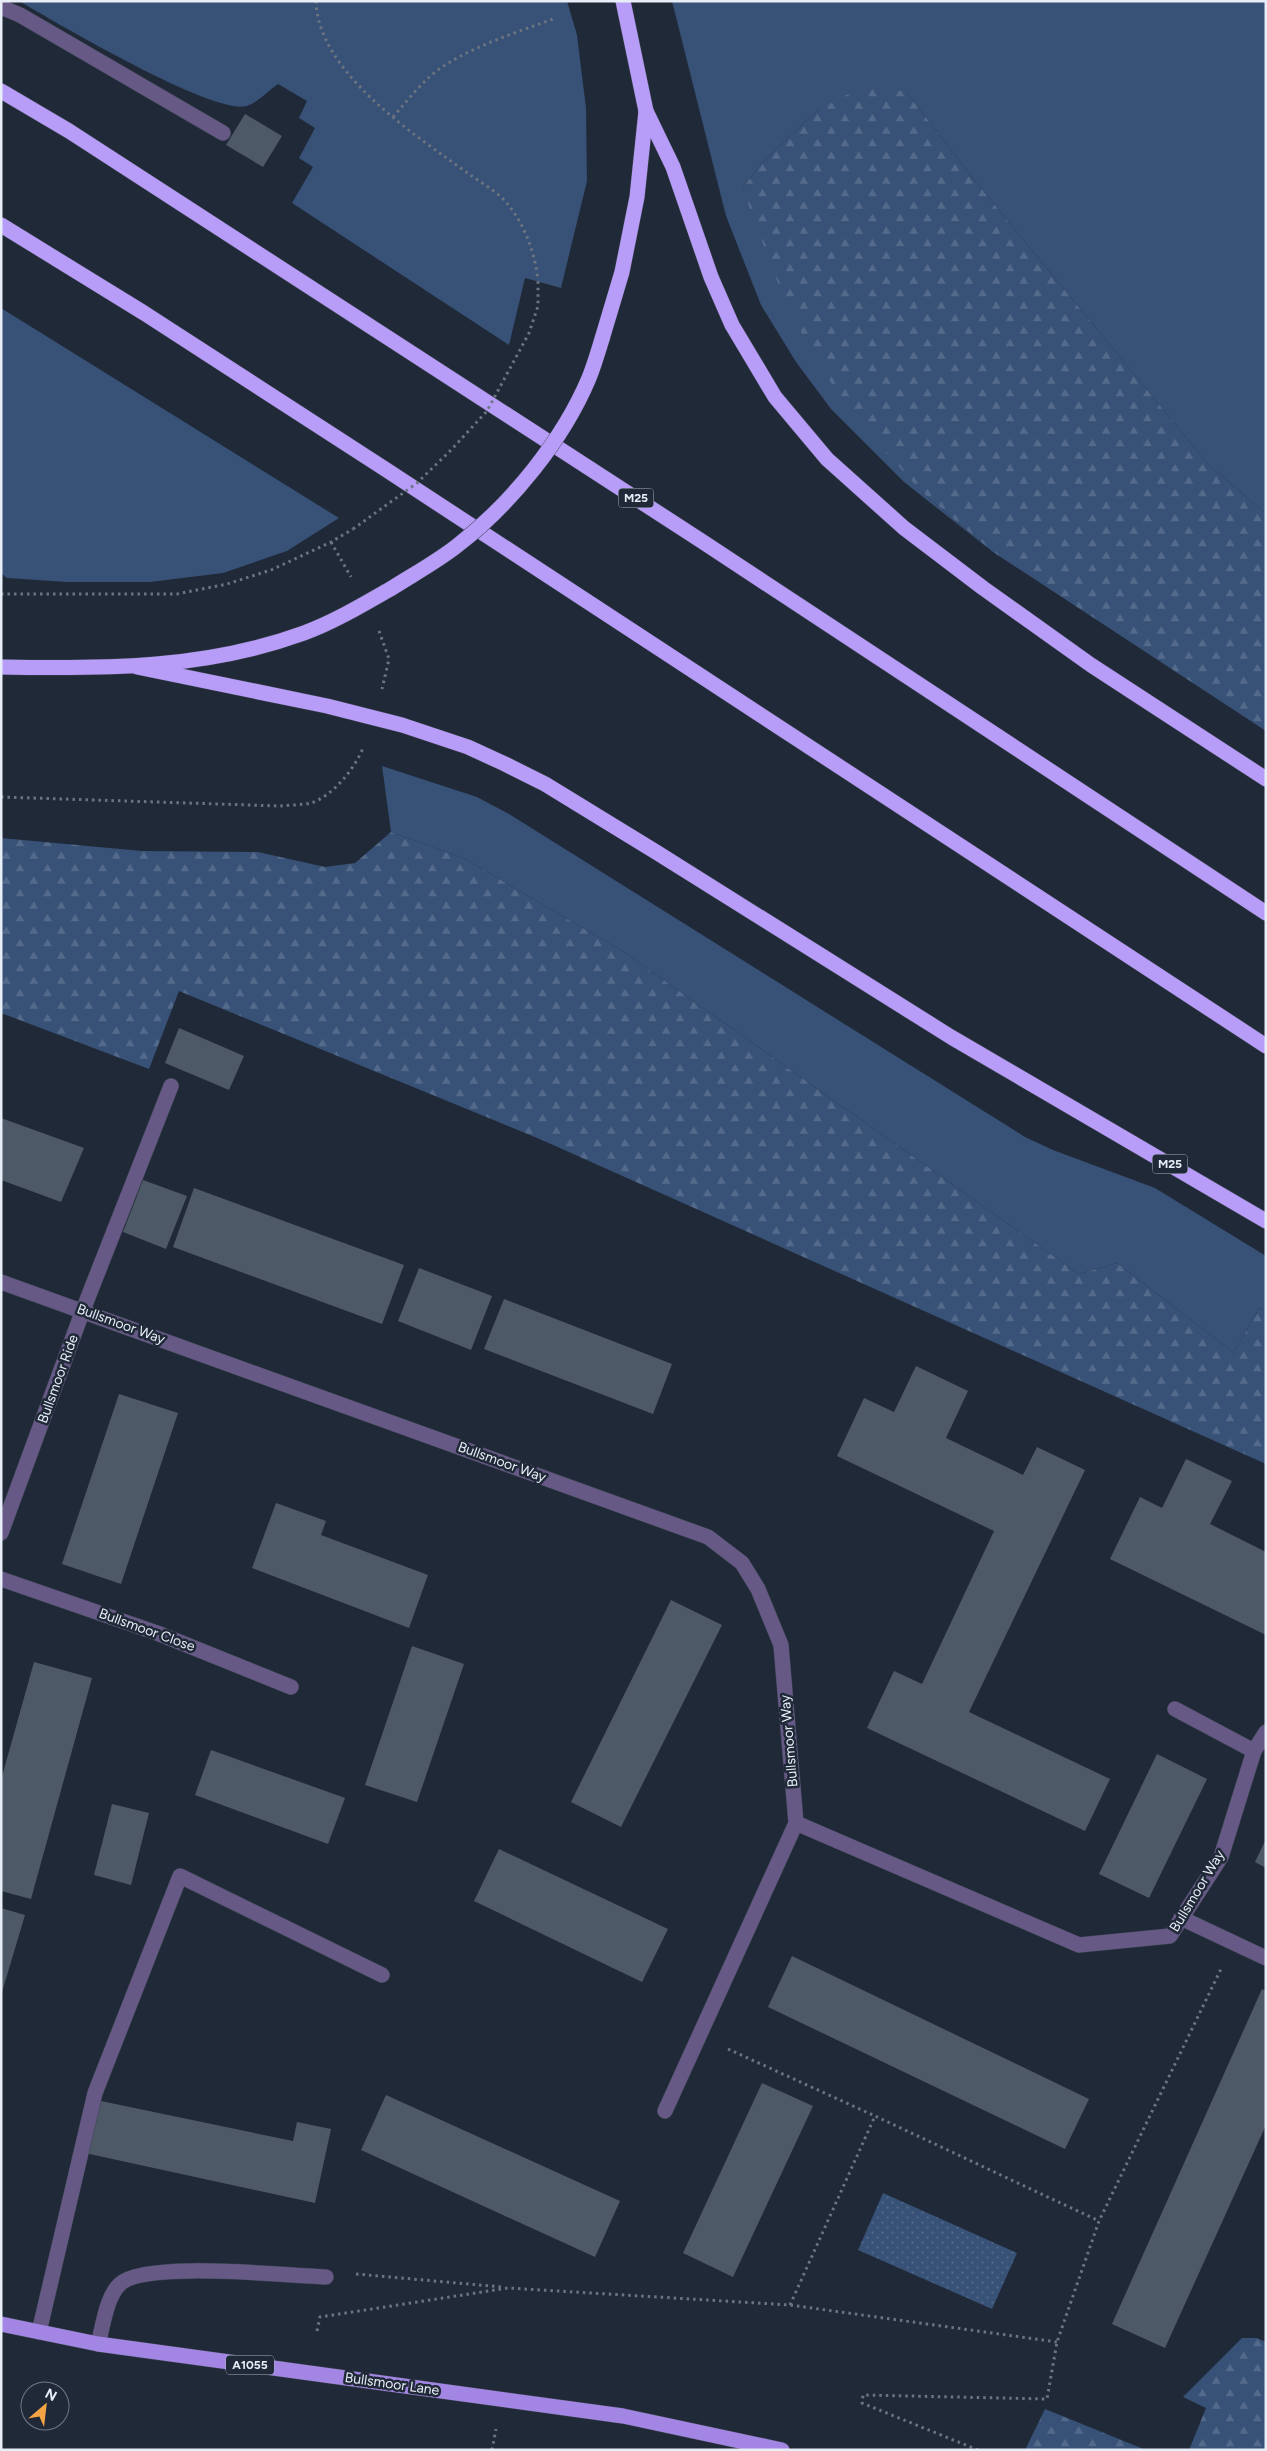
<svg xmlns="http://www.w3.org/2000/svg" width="1267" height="2451" font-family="Figtree,sans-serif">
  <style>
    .grass { fill: #375177 }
    .forest { fill: url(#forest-firs) }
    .park { fill: url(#park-dots) }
    .building { fill: #4e5968 }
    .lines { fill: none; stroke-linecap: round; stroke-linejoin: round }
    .minor-casing { stroke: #3c4552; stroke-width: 16 }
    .major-casing { stroke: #3c4552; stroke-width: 16 }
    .highway-casing { stroke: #3c4552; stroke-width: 16 }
    .path { stroke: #6c7480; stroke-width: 3; stroke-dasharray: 2.5 4; stroke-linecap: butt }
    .minor { stroke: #665986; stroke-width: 15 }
    .major { stroke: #a386e4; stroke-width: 15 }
    .highway { stroke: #b89df8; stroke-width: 15 }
    .highway-bridge-casing { stroke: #3c4552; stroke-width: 16; stroke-linecap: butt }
    .path-bridge { stroke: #6c7480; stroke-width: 3; stroke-dasharray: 2.5 4; stroke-linecap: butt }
    .highway-bridge { stroke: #b89df8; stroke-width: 15 }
    .labels { text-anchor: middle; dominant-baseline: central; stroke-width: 5; stroke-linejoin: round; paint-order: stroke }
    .shield { fill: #202937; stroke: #acb3be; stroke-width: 1 }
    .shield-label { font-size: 12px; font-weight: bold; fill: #e8eef8 }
    .street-label { font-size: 14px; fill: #e8eef8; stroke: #202937 }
  </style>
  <defs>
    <pattern id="forest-firs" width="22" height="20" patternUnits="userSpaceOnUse" patternTransform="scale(1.25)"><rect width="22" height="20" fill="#375177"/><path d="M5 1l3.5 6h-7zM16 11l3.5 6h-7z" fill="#546a8b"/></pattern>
    <pattern id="park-dots" width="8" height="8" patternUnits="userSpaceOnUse" patternTransform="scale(1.25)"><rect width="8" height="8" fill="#375177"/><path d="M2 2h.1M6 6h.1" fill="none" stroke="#546a8b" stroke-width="1.8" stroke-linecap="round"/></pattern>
  </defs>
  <rect width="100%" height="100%" fill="#202937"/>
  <g class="grass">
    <path d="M19,1H567L577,35L586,108L587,181L561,288L525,278L509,345L292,203L313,167L299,158L315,128L299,118L307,101L278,84C269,90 257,103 247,106C214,116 55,22 19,1Z"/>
    <path d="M672,1H1266V514L1208,464L975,181L908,94L818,110L767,158L742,188L923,493L993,552L904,482L831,409L796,362L761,305L726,216Z"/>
    <path d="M1,308L339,518L287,551L223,573L150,582H67L7,578L1,573Z"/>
    <path d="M382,766L477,797L509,814L1025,1137L1053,1150L1155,1188L1266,1256V1311L1259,1308L1234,1353L1117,1263L1079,1274L624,952L465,859L391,832Z"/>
  </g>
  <g class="forest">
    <path d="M875,80L908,94L975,181L1208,464L1266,514V731L993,552L923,493L848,411L789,312L742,188L767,158L818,110Z"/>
    <path d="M391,832L465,859L624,952L1079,1274L1117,1263L1234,1353L1259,1308L1266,1311V1464L542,1140L179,991L149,1069L1,1013V838L142,851L258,852L325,867L355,863Z"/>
    <path d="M1242,2338H1257L1266,2342V2450H1189L1206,2408L1183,2397Z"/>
    <path d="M1045,2409L1146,2450H1025Z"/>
  </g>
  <path class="park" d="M883,2193L1017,2253L992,2309L858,2250Z"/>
  <g class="building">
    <path d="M245,114L282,136L263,167L226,145Z"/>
    <path d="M179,1028L244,1056L229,1090L165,1063Z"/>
    <path d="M1,1118L84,1148L61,1202L1,1180Z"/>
    <path d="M143,1180L187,1196L166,1249L123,1232Z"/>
    <path d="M194,1188L404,1265L382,1324L173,1247Z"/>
    <path d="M419,1268L492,1296L471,1350L398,1321Z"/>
    <path d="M504,1299L672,1364L653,1414L484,1349Z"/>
    <path d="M916,1366L968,1391L946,1438L1023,1475L1037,1447L1085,1470L969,1712L1110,1779L1085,1831L867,1728L894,1671L922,1684L994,1531L837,1456L864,1398L894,1412Z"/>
    <path d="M119,1394L178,1413L121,1584L62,1564Z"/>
    <path d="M1186,1459L1232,1481L1210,1524L1266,1552V1635L1110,1559L1140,1497L1162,1508Z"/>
    <path d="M276,1503L326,1521L321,1535L428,1575L409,1628L252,1568Z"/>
    <path d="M671,1600L722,1625L621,1827L571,1802Z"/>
    <path d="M412,1646L464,1664L417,1802L365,1785Z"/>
    <path d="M34,1662L92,1678L31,1899L1,1891V1780Z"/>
    <path d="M211,1750L345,1798L328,1844L195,1795Z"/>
    <path d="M1157,1754L1207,1779L1149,1898L1099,1874Z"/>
    <path d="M112,1804L149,1813L131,1885L94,1875Z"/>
    <path d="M1266,1839V1868L1255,1862Z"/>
    <path d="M499,1849L668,1929L642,1982L474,1901Z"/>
    <path d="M1,1908L25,1915L2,1992H1Z"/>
    <path d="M792,1956L1089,2099L1065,2149L768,2007Z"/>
    <path d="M1262,1989L1266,1991V2125L1165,2348L1112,2324Z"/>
    <path d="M762,2083L813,2106L733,2277L683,2253Z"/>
    <path d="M386,2095L620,2201L595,2257L361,2150Z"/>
    <path d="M96,2100L293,2141L297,2122L331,2129L315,2203L85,2153Z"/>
  </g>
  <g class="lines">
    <defs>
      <g id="minor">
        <path d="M1,7L20,15L223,133"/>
        <path d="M1,1282L708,1537L742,1563L758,1589L781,1645L796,1823L665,2111"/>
        <path d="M1,1533L83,1310L171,1086"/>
        <path d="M1,1579L157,1633L291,1687"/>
        <path d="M1254,1751L1266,1732"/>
        <path d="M796,1823L1079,1945L1170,1936L1221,1857L1254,1751L1175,1709"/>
        <path d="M1181,1918L1266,1958"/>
        <path d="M39,2332L95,2093L180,1876L382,1975"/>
        <path d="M98,2344C103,2327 106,2297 120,2284C144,2260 288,2276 326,2277"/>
      </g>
      <path id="major" d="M1,2324L98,2344L623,2416L782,2450"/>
      <g id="highway">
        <path d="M1,91L69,131L700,540L1266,913"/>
        <path d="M646,111L673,167L711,277L732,325L775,397L827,459L904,528L983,588L1091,665L1266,779"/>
        <path d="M1,225L144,313L385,469L1266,1046"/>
        <path d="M602,339L622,272L637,197L646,111L623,1"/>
        <path d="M1,667C105,669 205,669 304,633C334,622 364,604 392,588"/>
        <path d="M137,667L327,706L402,725L468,747L505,764L545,784L656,852L951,1037L1266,1221"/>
      </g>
    </defs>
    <use href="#minor" class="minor-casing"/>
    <use href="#major" class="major-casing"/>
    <use href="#highway" class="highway-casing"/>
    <g class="path">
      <path d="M316,1C318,73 415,135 469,174C483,184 500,193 510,207C526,228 535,254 538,280"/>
      <path d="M393,117C408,100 423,80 442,67C476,45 515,33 553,19"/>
      <path d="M331,542L351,577"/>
      <path d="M1,594H177L227,584L271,570L331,542L353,529"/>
      <path d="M379,631L389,659L382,689"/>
      <path d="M1,797L280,806C290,805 302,805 311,803C333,796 355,768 363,748"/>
      <path d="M728,2049L875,2116"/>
      <path d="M356,2274L502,2287"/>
      <path d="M790,2305L875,2116L1099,2221"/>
      <path d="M317,2331L320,2317L508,2288L790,2305L1057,2342"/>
      <path d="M492,2450L496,2429"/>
      <path d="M978,2450L862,2403L863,2395L1047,2399L1057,2342L1099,2221L1221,1969"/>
    </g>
    <use href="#minor" class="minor"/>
    <use href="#major" class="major"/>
    <use href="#highway" class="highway"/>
    <defs>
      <path id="highway-bridge" d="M392,588C414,574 438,561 458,545C511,504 563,440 589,378C594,366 598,352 602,339"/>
    </defs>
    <use href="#highway-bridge" class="highway-bridge-casing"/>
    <path class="path-bridge" d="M353,529L417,483L451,450L487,411L529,333L538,306V280"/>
    <use href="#highway-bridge" class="highway-bridge"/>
  </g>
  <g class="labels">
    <g class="shield">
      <rect x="618.5" y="488.5" width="35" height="19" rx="4"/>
      <rect x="1152.5" y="1154.5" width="35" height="19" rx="4"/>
      <rect x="226" y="2355.5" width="48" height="19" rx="4"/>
    </g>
    <g class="shield-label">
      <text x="636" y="498">M25</text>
      <text x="1170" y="1164">M25</text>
      <text x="250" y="2365">A1055</text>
    </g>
    <g class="street-label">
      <text transform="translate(121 1324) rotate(20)">Bullsmoor Way</text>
      <text transform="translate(58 1379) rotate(-70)">Bullsmoor Ride</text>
      <text transform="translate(502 1462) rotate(20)">Bullsmoor Way</text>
      <text transform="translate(147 1630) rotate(20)">Bullsmoor Close</text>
      <text transform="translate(789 1741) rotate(-95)">Bullsmoor Way</text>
      <text transform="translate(1197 1891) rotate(-59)">Bullsmoor Way</text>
      <text transform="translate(392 2384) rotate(8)">Bullsmoor Lane</text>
    </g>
  </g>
  <rect width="1267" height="2451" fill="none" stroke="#e8eef8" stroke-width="5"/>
  <g transform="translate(45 2406) rotate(28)"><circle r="24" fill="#202937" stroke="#707884"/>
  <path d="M0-4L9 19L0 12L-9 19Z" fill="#f4a444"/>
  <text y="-8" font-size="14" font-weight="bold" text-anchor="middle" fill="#e8eef8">N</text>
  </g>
</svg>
